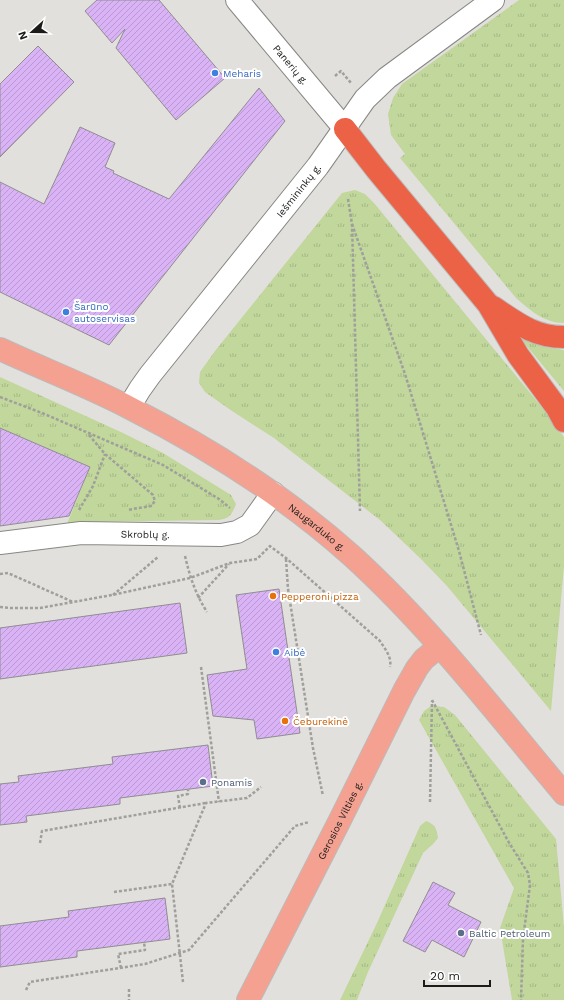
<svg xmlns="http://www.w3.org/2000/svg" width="564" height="1000" font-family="'Work Sans',sans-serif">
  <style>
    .grass { fill: url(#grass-tufts) }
    .building { fill: url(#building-hatch); stroke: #8f8d91 }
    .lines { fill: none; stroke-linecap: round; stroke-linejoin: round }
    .minor-casing { stroke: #878783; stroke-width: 24 }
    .major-casing { stroke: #bbbbba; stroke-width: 24 }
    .highway-casing { stroke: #bbbbba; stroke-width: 24 }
    .path { stroke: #9f9f9b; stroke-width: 2.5; stroke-dasharray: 3 2; stroke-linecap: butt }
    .minor { stroke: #fff; stroke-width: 22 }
    .major { stroke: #f4a191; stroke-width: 22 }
    .highway { stroke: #ec6247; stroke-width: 22 }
    .shop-dot { fill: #3f7fe0; stroke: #fff; stroke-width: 1.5 }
    .food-dot { fill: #e8710a; stroke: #fff; stroke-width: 1.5 }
    .service-dot { fill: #5c6f8a; stroke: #fff; stroke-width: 1.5 }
    .labels { text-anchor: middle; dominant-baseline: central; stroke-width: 4; stroke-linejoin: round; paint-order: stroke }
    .street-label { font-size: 10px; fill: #1b1b19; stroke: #fff }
    .shop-label { font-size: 10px; fill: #366cbe; stroke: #fff; text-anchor: start }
    .food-label { font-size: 10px; fill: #c56008; stroke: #fff; text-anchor: start }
    .service-label { font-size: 10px; fill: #4e5e75; stroke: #fff; text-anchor: start }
  </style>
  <defs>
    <pattern id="grass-tufts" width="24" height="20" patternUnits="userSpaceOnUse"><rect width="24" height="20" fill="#c1d79b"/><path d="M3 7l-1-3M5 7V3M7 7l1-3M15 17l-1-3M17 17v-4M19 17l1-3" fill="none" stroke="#a5b885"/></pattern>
    <pattern id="building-hatch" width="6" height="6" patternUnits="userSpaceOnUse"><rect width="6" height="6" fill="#d9b3f5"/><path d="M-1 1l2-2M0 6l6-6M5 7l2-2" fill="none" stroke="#ba99d1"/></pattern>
  </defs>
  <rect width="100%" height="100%" fill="#e1e0dc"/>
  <g class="grass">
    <path d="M519,0H564V323C544,323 530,310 516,298L400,158L405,154L391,135L388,114L393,98L402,84Z"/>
    <path d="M355,190L365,194L374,203L549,416L564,437V566L551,711L447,586L420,558L380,520L274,438L232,411L205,392L199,383L200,372L215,351L342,193Z"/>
    <path d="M521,339L545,347L564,350V391Z"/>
    <path d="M0,377L123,433L163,453L231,495L236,504C232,514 230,519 218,520L78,522L67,524L90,467L0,428Z"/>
    <path d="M431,706L444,707L455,715L556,839L564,927V1000H512L500,928L514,888L419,720L424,711Z"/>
    <path d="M426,821C435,824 437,829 438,838L433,844L423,853L368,972L357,1000H340L377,923L420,826Z"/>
  </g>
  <g class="building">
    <path d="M97,0H159L225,78L176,120L116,48L125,29L112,43L85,11Z"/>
    <path d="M38,46L74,82L0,157V84Z"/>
    <path d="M259,88L285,121L109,345L0,292V182L44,204L80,127L115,143L105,167L114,171L113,173L169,199Z"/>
    <path d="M0,428L90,467L69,516L0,526Z"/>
    <path d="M279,589L300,733L257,739L254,720L213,716L207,675L247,669L236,595Z"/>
    <path d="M180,603L187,653L0,679V628Z"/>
    <path d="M208,745L213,786L120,798V804L26,816L27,822L0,825V784L19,782L18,776L113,764L112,757Z"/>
    <path d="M433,882L455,893L448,905L481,922L464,957L432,940L425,952L403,941Z"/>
    <path d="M165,898L170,939L77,951V957L0,967V926L69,917L68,911Z"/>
  </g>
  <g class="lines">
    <defs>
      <g id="minor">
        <path id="s1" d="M237,0L345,129"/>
        <path id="s2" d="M129,407L140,389L150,375L318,166L365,99L387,78L493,0"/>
        <path id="s3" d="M0,543L81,533L221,535L237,532L250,525L273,493"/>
      </g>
      <g id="major">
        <path id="s4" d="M0,349C43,369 88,386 130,408C209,448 286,497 352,556C431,628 496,713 564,794"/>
        <path id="s5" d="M248,1000L339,822L404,691L417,668L424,659L440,646"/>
      </g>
      <g id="highway">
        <path d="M345,129L376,169L488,304L518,355L557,408L564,421"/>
        <path d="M493,307C517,323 534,337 564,337"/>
      </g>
    </defs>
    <use href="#minor" class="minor-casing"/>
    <use href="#major" class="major-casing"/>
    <use href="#highway" class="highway-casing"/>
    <g class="path">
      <path d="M335,76L341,71L351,83"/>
      <path d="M348,199L352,224L360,511"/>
      <path d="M352,224L405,374L459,551L481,635"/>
      <path d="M0,397L42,413L163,465L219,499L230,508"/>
      <path d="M89,435L105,454L153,495L155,501L151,506L127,510"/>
      <path d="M79,510L93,486L105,454"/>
      <path d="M185,556C190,577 195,593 207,612"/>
      <path d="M286,559L288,589L313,748L323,796"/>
      <path d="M0,574L8,573L73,602"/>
      <path d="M113,595L158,557"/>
      <path d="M198,598L229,564"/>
      <path d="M0,607L10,608H40L112,595L190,578L230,563L257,559L270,546L286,558L380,641C385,649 392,657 390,667"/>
      <path d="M201,667L219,802"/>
      <path d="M432,700L508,841L528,873L530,885L523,939L521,1000"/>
      <path d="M430,802L432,701"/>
      <path d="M180,808L178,796L188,794V789"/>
      <path d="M40,843L42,831L206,803"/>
      <path d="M114,892L172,884"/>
      <path d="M121,968L118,954L145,950L144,942"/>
      <path d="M183,982L172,884L206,803L247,798L261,787"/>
      <path d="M129,989V1000"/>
      <path d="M26,990L30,982L145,964L189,950L295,826L309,822"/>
    </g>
    <use href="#minor" class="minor"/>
    <use href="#major" class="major"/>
    <use href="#highway" class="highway"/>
  </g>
  <g class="shop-dot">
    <circle cx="215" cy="73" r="4"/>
    <circle cx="66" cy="312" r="4"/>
    <circle cx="276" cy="652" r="4"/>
  </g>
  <g class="food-dot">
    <circle cx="273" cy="596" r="4"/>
    <circle cx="285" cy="721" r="4"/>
  </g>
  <g class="service-dot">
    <circle cx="203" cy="782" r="4"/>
    <circle cx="461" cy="933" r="4"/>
  </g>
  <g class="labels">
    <g class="street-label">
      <text stroke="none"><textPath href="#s1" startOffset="84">Panerių g.</textPath></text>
      <text stroke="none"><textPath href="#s2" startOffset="275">Iešmininkų g.</textPath></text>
      <text stroke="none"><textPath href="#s4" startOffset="365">Naugarduko g.</textPath></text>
      <text stroke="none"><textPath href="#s3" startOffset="146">Skroblų g.</textPath></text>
      <text stroke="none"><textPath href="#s5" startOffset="202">Gerosios Vilties g.</textPath></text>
    </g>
    <g class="shop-label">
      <text x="223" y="73">Meharis</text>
      <text x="74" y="306">Šarūno<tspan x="74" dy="12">autoservisas</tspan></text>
      <text x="284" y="652">Aibė</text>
    </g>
    <g class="food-label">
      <text x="281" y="596">Pepperoni pizza</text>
      <text x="293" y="721">Čeburekinė</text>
    </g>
    <g class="service-label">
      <text x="211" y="782">Ponamis</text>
      <text x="469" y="933">Baltic Petroleum</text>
    </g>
  </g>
  <g transform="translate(32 32) rotate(249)" stroke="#ffffff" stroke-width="3" paint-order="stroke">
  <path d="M0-3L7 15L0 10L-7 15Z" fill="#1b1b19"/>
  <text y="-6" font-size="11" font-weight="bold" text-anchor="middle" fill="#1b1b19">N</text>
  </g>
  <path d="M424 980v6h66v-6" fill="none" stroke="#1b1b19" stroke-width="2"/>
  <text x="430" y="980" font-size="12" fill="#1b1b19" stroke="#ffffff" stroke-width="3" paint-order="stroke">20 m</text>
</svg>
